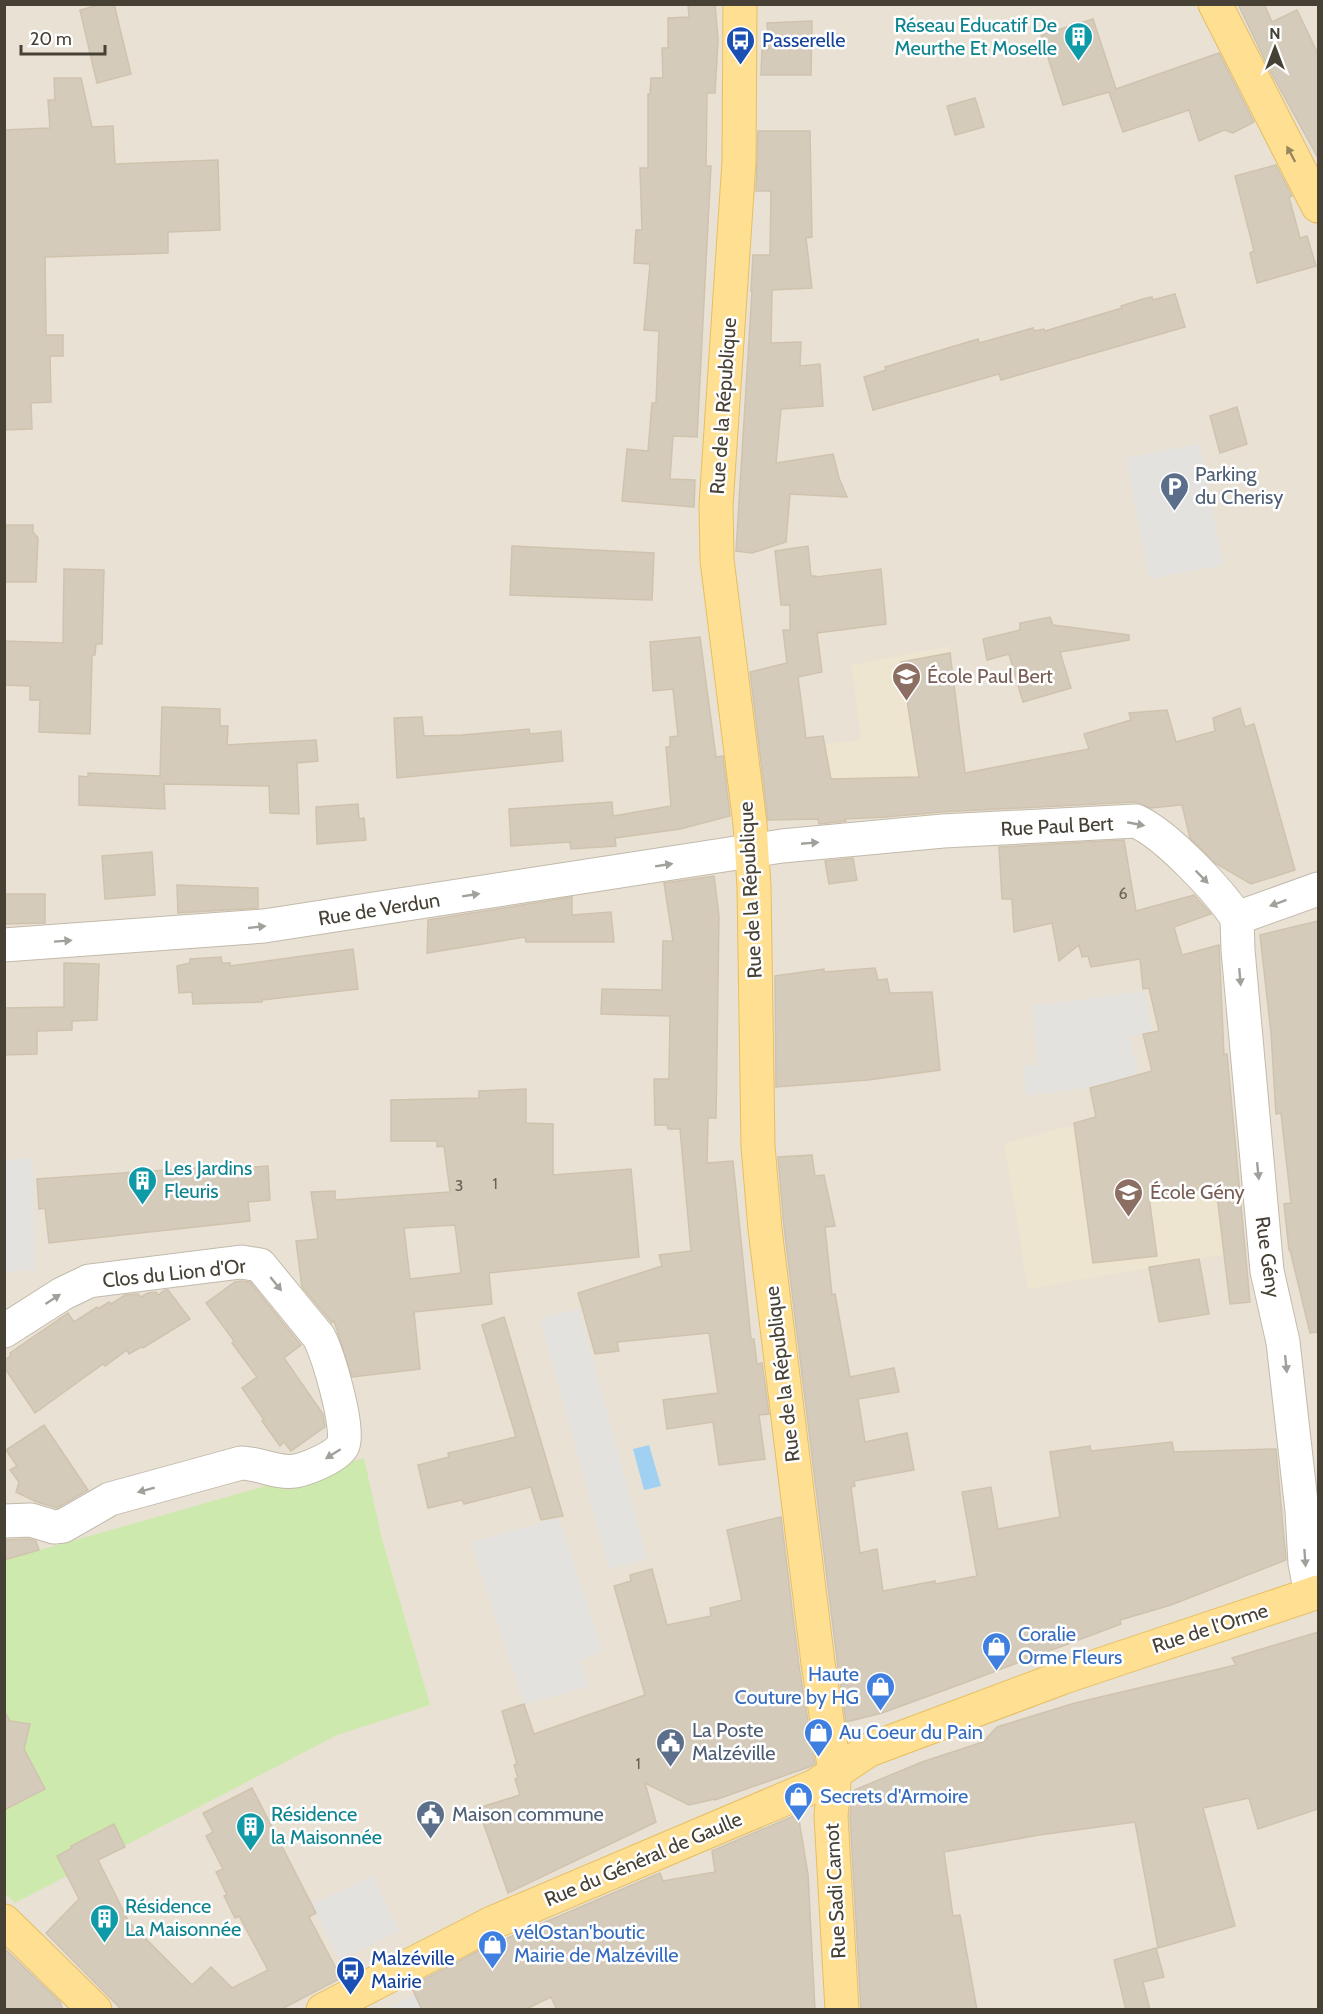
<svg xmlns="http://www.w3.org/2000/svg" width="1323" height="2014" font-family="Cabin,sans-serif">
  <style>
    .residential { fill: #e8e1d4 }
    .education { fill: #ede5cf }
    .green { fill: #cee9ad }
    .parking { fill: #e4e2de }
    .water { fill: #a0d1f2 }
    .building { fill: #d5cbbb; stroke: #d0c3ae; stroke-width: 1.5; fill-rule: evenodd }
    .lines { fill: none; stroke-linecap: round; stroke-linejoin: round }
    .minor-casing { stroke: #c2baab; stroke-width: 35 }
    .major-casing { stroke: #e7be61; stroke-width: 35 }
    .minor { stroke: #fff; stroke-width: 33 }
    .major { stroke: #ffe093; stroke-width: 33 }
    .oneway { fill: #99885f }
    .oneway2 { fill: #a2a09a }
    .labels { text-anchor: middle; dominant-baseline: central; stroke-width: 5; stroke-linejoin: round; paint-order: stroke }
    .number-label { font-size: 16px; fill: #6a6356 }
    .culture-label { font-size: 20px; fill: #0d838f; stroke: #fff; text-anchor: start }
    .transit-label { font-size: 20px; fill: #164399; stroke: #fff; text-anchor: start }
    .street-label { font-size: 20px; fill: #464035; stroke: #fff }
    .service-label { font-size: 20px; fill: #4e5e75; stroke: #fff; text-anchor: start }
    .education-label { font-size: 20px; fill: #785e54; stroke: #fff; text-anchor: start }
    .shop-label { font-size: 20px; fill: #366cbe; stroke: #fff; text-anchor: start }
  </style>
  <rect width="100%" height="100%" fill="#f3efe6"/>
  <path class="residential" d="M5,5H1318V2009L5,2010Z"/>
  <g class="education">
    <path d="M949,646L971,815L768,820L758,752L861,740L851,665Z"/>
    <path d="M1074,1125L1213,1154L1245,1251L1028,1289L1004,1143Z"/>
  </g>
  <path class="green" d="M364,1458L382,1539L430,1705L337,1735L15,1903L5,1893V1560Z"/>
  <g class="parking">
    <path d="M1200,444L1223,565L1149,579L1126,458Z"/>
    <path d="M1144,991L1152,1031L1129,1037L1139,1075L1080,1089L1026,1096L1024,1066L1038,1065L1032,1006Z"/>
    <path d="M33,1158L35,1269L5,1273V1160Z"/>
    <path d="M579,1309L647,1559L609,1569L540,1318Z"/>
    <path d="M559,1518L603,1652L580,1660L588,1687L524,1704L471,1542Z"/>
    <path d="M373,1876L399,1931L340,1960L312,1904Z"/>
    <path d="M415,1994L422,2010H384L400,2002Z"/>
  </g>
  <path class="water" d="M649,1445L661,1486L644,1490L633,1449Z"/>
  <g class="building">
    <path d="M103,4H114L131,74L97,83L80,10Z"/>
    <path d="M688,4H715L718,40L715,93H707L706,166H711L697,437L673,436L670,479L695,480L694,507L622,501L627,449L648,451L652,403H656L659,331L644,330L650,264L634,263L636,230H642L640,168H648V94H650L651,78H663L662,48H668V18L689,17Z"/>
    <path d="M1238,4H1264L1272,22L1297,10L1318,54V158L1269,69Z"/>
    <path d="M1093,19L1116,89L1219,53L1254,122L1233,133L1224,130L1199,141L1189,110L1123,132L1109,92L1063,105L1041,35Z"/>
    <path d="M812,21L811,75H761L762,49H769L767,23Z"/>
    <path d="M54,78H81L92,127L113,126L115,164L218,160L220,230L168,232V253L45,257L46,335H63V356H50L51,402L31,403L32,429L4,430V130L50,128L48,100H55Z"/>
    <path d="M975,98L984,127L955,135L947,106Z"/>
    <path d="M758,131H810L812,237L806,238L812,288L772,290L771,343L801,342L800,366L820,364L823,406L781,409L776,463L833,454L839,478L847,497L790,494L786,542L752,553L736,551L752,291H751L753,255H770L771,191H756Z"/>
    <path d="M1276,165L1292,196L1289,197L1300,238L1307,236L1316,266L1257,283L1250,253L1254,251L1235,176Z"/>
    <path d="M1175,294L1185,327L1001,380L999,374L873,410L864,377L886,370L885,367L978,339L979,343L1033,328L1034,331L1044,329L1045,331L1122,308L1121,306L1143,299L1152,297L1153,300Z"/>
    <path d="M1237,407L1247,444L1220,453L1210,416Z"/>
    <path d="M4,525H33V532L38,538L36,582H4Z"/>
    <path d="M512,546L654,553L652,600L510,595Z"/>
    <path d="M808,546L811,576H816V577L881,569L886,624L817,633L822,672L798,677L806,738L823,736L831,779L919,777L901,662L950,653L965,773L1089,749L1084,734L1131,720L1129,713L1167,710L1176,742L1215,731L1213,718L1240,708L1245,727L1254,724L1295,870L1251,884L1215,863L1190,838L1182,805H1180L1151,808L1135,802L942,812L886,817L845,819L846,821L819,824L818,819L768,820L750,672L787,663L783,630H790V605H781L775,551Z"/>
    <path d="M64,569L104,570L102,644H96L95,655H92L90,734L39,732L40,700H30V686L4,685V641L63,643Z"/>
    <path d="M1050,617L1053,625L1129,635V640L1060,652L1071,688L1023,702L1009,654L987,660L983,639L1020,630V623Z"/>
    <path d="M700,637L716,757L723,756L730,816L680,829L615,838L616,846L571,849L570,842L511,846L509,809L612,802L613,816L671,806L666,747H670V737L678,736L673,689L653,691L650,642Z"/>
    <path d="M162,707L220,709V726H228L227,745L316,740L318,761L297,763L299,814L270,813L269,786L164,784L165,809L79,805V776L88,777V773L160,776Z"/>
    <path d="M422,717L424,736L462,735L529,729L530,734L561,731L563,761L397,778L394,718Z"/>
    <path d="M358,804L359,819L364,818L366,840L317,844L316,807Z"/>
    <path d="M1124,840L1136,911L1194,895L1211,914L1174,927L1182,955L1219,945L1224,1055L1227,1054L1250,1302L1230,1304L1216,1187L1149,1197L1157,1256L1093,1263L1074,1123L1096,1117L1090,1088L1152,1071L1143,1034L1159,1031L1149,988L1143,989L1140,959L1091,967L1088,956L1082,957L1079,945L1059,961L1052,923L1014,932L1012,899H1002L999,847Z"/>
    <path d="M152,852L155,895L105,899L102,856Z"/>
    <path d="M853,858L857,880L829,884L825,861Z"/>
    <path d="M714,876L719,916L716,1118H708L707,1163L733,1161L751,1339H754L757,1364L762,1363L769,1414L759,1415L765,1459L719,1465L713,1422L667,1429L663,1400L718,1393L709,1333L617,1342L619,1351L595,1354L578,1293L662,1266L659,1255L691,1251L680,1129H668L667,1125H655L654,1079H669L670,1016L601,1014L602,989L662,990L663,941H673L664,883Z"/>
    <path d="M177,885L258,888V908L178,913Z"/>
    <path d="M4,894H45V923L4,924Z"/>
    <path d="M572,897V915L611,912L614,942H526L525,937L427,953L428,920Z"/>
    <path d="M1318,921V1332L1310,1333L1290,1250H1289L1284,1204L1291,1203L1281,1113L1276,1114L1271,1033L1260,935Z"/>
    <path d="M353,949L358,989L262,1000V1002L193,1004L192,992L179,993L177,966L190,963V959L221,957L222,963H230V966Z"/>
    <path d="M64,963L99,964L97,1020L72,1021V1030L37,1031V1054L4,1055V1008L64,1007Z"/>
    <path d="M875,968L878,980L887,979L890,993L932,992L940,1070L868,1080L776,1087L775,976L824,969V972Z"/>
    <path d="M526,1089V1123L553,1124V1175L631,1169L639,1257L489,1273L492,1304L414,1312L420,1369L352,1377L334,1321L332,1323L302,1287L296,1241L318,1239L311,1192L335,1191V1200L450,1192L444,1146L437,1147V1141H391V1100L479,1098V1091ZM455,1225L461,1273L410,1279L404,1228Z"/>
    <path d="M812,1155L815,1176L824,1175L835,1226L825,1227L832,1295L835,1294L850,1377L894,1368L899,1392L858,1399L865,1442L907,1433L914,1470L854,1481L855,1486L851,1487L860,1553L877,1549L883,1591L935,1581V1584L977,1576L962,1492L991,1487L998,1529L1060,1517L1050,1452L1090,1446L1091,1451L1172,1442L1174,1452L1276,1449L1286,1560L1171,1605L1120,1620L1121,1624L964,1683L882,1713L846,1722L837,1660L784,1227L778,1157Z"/>
    <path d="M239,1165V1168L268,1166L270,1200L248,1202L250,1221L49,1243L45,1208L39,1209L37,1179Z"/>
    <path d="M1199,1259L1209,1314L1159,1322L1149,1267Z"/>
    <path d="M241,1281L250,1282L301,1345L284,1358L323,1414L325,1427L291,1451L284,1442L280,1446L262,1421L264,1420L242,1388L257,1377L232,1343L234,1341L206,1303L235,1282Z"/>
    <path d="M165,1290H168L190,1319L143,1348L141,1347L129,1354L127,1350L105,1366L103,1364L35,1413L4,1367V1360L11,1356L10,1353L68,1313L74,1322L97,1307L98,1309L109,1302L111,1304L125,1295L138,1294L141,1297L148,1293L156,1292L158,1295Z"/>
    <path d="M504,1317L563,1516L541,1520L531,1487L464,1504L462,1500L428,1508L418,1465L449,1457L448,1453L516,1437L482,1325Z"/>
    <path d="M44,1425L88,1490L57,1508L37,1502L16,1492L19,1482L10,1470L17,1466L6,1450Z"/>
    <path d="M781,1517L799,1666L815,1764L809,1767L715,1800V1799L689,1805L645,1783L656,1822L508,1893L478,1808L520,1795L515,1779L518,1778L514,1765L517,1764L502,1711L524,1704L534,1734L645,1695L614,1586L631,1581L630,1575L652,1569L667,1625L711,1616L710,1608L742,1600L727,1530Z"/>
    <path d="M29,1539L36,1541L39,1550L4,1560V1540Z"/>
    <path d="M1318,1632V1809L1258,1829L1249,1798L1203,1808L1235,1926L1158,1948L1135,1822L1039,1835L944,1852L953,1916L960,1915L977,2010H861L850,1816L852,1791L922,1762L983,1742L997,1727L1075,1703L1236,1665L1232,1658Z"/>
    <path d="M4,1710L10,1721L30,1724L24,1749L45,1789L4,1810Z"/>
    <path d="M252,1788L316,1913L309,1917L341,1978L280,2010H122L46,1933L79,1899L57,1856L72,1848L71,1846L114,1824L125,1847L98,1860L129,1922L192,1985L211,1967L232,1988L268,1970L239,1916L235,1918L224,1896L227,1895L216,1872L223,1869L206,1836L213,1832L203,1813Z"/>
    <path d="M798,1814L808,1874L815,2010H557L551,1997L524,2010H422L411,1986L482,1949L660,1873L663,1881L715,1872L712,1851Z"/>
    <path d="M4,1948L60,2002L63,2010H4Z"/>
    <path d="M1156,1948L1164,1977L1143,1982L1150,2010H1126L1114,1960Z"/>
  </g>
  <g class="lines">
    <defs>
      <g id="minor">
        <path d="M1237,918L1238,950L1267,1271L1283,1342L1302,1511L1305,1563L1311,1594"/>
        <path d="M1237,918L1318,889"/>
        <path d="M4,945L264,926L782,846L943,831L1136,821C1167,835 1218,890 1237,918"/>
        <path d="M4,1331L62,1294L89,1281L241,1262L260,1265L319,1337C328,1355 350,1427 343,1445C339,1456 307,1469 295,1471C277,1474 259,1463 241,1463L110,1499L63,1526L54,1527L31,1520L4,1521"/>
      </g>
      <g id="major">
        <path d="M740,4L739,162L716,505L717,560L750,824L754,887L758,1146L765,1229L818,1663L835,1772L831,1816L842,2010"/>
        <path d="M1215,4L1318,206"/>
        <path d="M4,1921L95,2010"/>
        <path d="M323,2010L492,1923L815,1786L869,1750L1064,1677L1318,1592"/>
      </g>
    </defs>
    <use href="#minor" class="minor-casing"/>
    <use href="#major" class="major-casing"/>
    <use href="#minor" class="minor"/>
    <use href="#major" class="major"/>
  </g>
  <defs><path id="oneway-solid" d="M-6-.8H1V-3.2L6.5 0L1 3.2V.8H-6Z" transform="scale(1.5)"/></defs>
  <use class="oneway" href="#oneway-solid" transform="translate(1291 154) rotate(-118)"/>
  <g class="oneway2">
    <use href="#oneway-solid" transform="translate(1136 824) rotate(11)"/>
    <use href="#oneway-solid" transform="translate(810 843) rotate(-5)"/>
    <use href="#oneway-solid" transform="translate(664 865) rotate(-9)"/>
    <use href="#oneway-solid" transform="translate(1202 877) rotate(45)"/>
    <use href="#oneway-solid" transform="translate(471 895) rotate(-9)"/>
    <use href="#oneway-solid" transform="translate(1278 903) rotate(160)"/>
    <use href="#oneway-solid" transform="translate(257 927) rotate(-6)"/>
    <use href="#oneway-solid" transform="translate(63 941) rotate(-4)"/>
    <use href="#oneway-solid" transform="translate(1240 977) rotate(85)"/>
    <use href="#oneway-solid" transform="translate(1258 1171) rotate(84)"/>
    <use href="#oneway-solid" transform="translate(276 1284) rotate(51)"/>
    <use href="#oneway-solid" transform="translate(53 1299) rotate(-33)"/>
    <use href="#oneway-solid" transform="translate(1286 1364) rotate(84)"/>
    <use href="#oneway-solid" transform="translate(333 1454) rotate(148)"/>
    <use href="#oneway-solid" transform="translate(146 1490) rotate(165)"/>
    <use href="#oneway-solid" transform="translate(1305 1558) rotate(86)"/>
  </g>
  <defs>
    <symbol id="building-pin" viewBox="-11 -11 22 30"><path d="M0 17L-7.5 6A9.5 9.5 0 1 1 7.5 6Z" fill="#0f9aa8" stroke="#fff"/><path d="M-4-6H4V6H1V3H-1V6H-4ZM-2.5-4.3h1.7v1.8h-1.7ZM.8-4.3h1.7v1.8H.8ZM-2.5-1h1.7V.8h-1.7ZM.8-1h1.7V.8H.8Z" fill="#fff"/></symbol>
    <symbol id="bus-pin" viewBox="-11 -11 22 30"><path d="M0 17L-7.5 6A9.5 9.5 0 1 1 7.5 6Z" fill="#1a4fb4" stroke="#fff"/><path d="M-5-6H5V4H4V6H2V4H-2V6H-4V4H-5ZM-3.5-4V0h7V-4ZM-3.5 1.2v1.5H-2V1.2ZM2 1.2v1.5H3.5V1.2Z" fill="#fff"/></symbol>
    <symbol id="parking-pin" viewBox="-11 -11 22 30"><path d="M0 17L-7.5 6A9.5 9.5 0 1 1 7.5 6Z" fill="#5c6f8a" stroke="#fff"/><path d="M-3.5-5.5H1a3.5 3.5 0 0 1 0 7H-1V5.5H-3.5ZM-1-3.4V-.6H.8a1.4 1.4 0 0 0 0-2.8Z" fill="#fff"/></symbol>
    <symbol id="school-pin" viewBox="-11 -11 22 30"><path d="M0 17L-7.5 6A9.5 9.5 0 1 1 7.5 6Z" fill="#8d6e63" stroke="#fff"/><path d="M0-5L7-2L0 1L-7-2ZM-4 1L0 2.5L4 1V4Q0 6-4 4Z" fill="#fff"/></symbol>
    <symbol id="shop-pin" viewBox="-11 -11 22 30"><path d="M0 17L-7.5 6A9.5 9.5 0 1 1 7.5 6Z" fill="#3f7fe0" stroke="#fff"/><path d="M-5-2.5h2.3a2.7 3.5 0 0 1 5.4 0H5L5.5 6h-11ZM-1.5-2.5h3a1.5 2.3 0 0 0-3 0Z" fill="#fff"/></symbol>
    <symbol id="civic-pin" viewBox="-11 -11 22 30"><path d="M0 17L-7.5 6A9.5 9.5 0 1 1 7.5 6Z" fill="#5c6f8a" stroke="#fff"/><path d="M-.6-6.5H3V-4.5H.6V-3L4-1V1h2V6H-6V1h2V-1L-.6-3ZM-1.2 2.5V6h2.4V2.5Z" fill="#fff"/></symbol>
  </defs>
  <g fill-rule="evenodd">
    <use href="#building-pin" x="1062" y="20" width="33" height="45"/>
    <use href="#bus-pin" x="724" y="24" width="33" height="45"/>
    <use href="#parking-pin" x="1158" y="470" width="33" height="45"/>
    <use href="#school-pin" x="890" y="660" width="33" height="45"/>
    <use href="#building-pin" x="126" y="1164" width="33" height="45"/>
    <use href="#school-pin" x="1112" y="1176" width="33" height="45"/>
    <use href="#shop-pin" x="980" y="1630" width="33" height="45"/>
    <use href="#shop-pin" x="864" y="1670" width="33" height="45"/>
    <use href="#shop-pin" x="802" y="1716" width="33" height="45"/>
    <use href="#civic-pin" x="654" y="1726" width="33" height="45"/>
    <use href="#shop-pin" x="782" y="1780" width="33" height="45"/>
    <use href="#civic-pin" x="414" y="1798" width="33" height="45"/>
    <use href="#building-pin" x="234" y="1810" width="33" height="45"/>
    <use href="#building-pin" x="88" y="1902" width="33" height="45"/>
    <use href="#shop-pin" x="476" y="1928" width="33" height="45"/>
    <use href="#bus-pin" x="334" y="1954" width="33" height="45"/>
  </g>
  <g class="labels">
    <g class="number-label">
      <text x="1123" y="893">6</text>
      <text x="495" y="1183">1</text>
      <text x="459" y="1185">3</text>
      <text x="638" y="1763">1</text>
    </g>
    <g class="culture-label">
      <text x="1057" y="25" text-anchor="end">Réseau Educatif De<tspan x="1057" dy="23">Meurthe Et Moselle</tspan></text>
      <text x="164" y="1168">Les Jardins<tspan x="164" dy="23">Fleuris</tspan></text>
      <text x="271" y="1814">Résidence<tspan x="271" dy="23">la Maisonnée</tspan></text>
      <text x="125" y="1906">Résidence<tspan x="125" dy="23">La Maisonnée</tspan></text>
    </g>
    <g class="transit-label">
      <text x="762" y="40">Passerelle</text>
      <text x="371" y="1958">Malzéville<tspan x="371" dy="23">Mairie</tspan></text>
    </g>
    <g class="street-label">
      <text transform="translate(723 406) rotate(-86)">Rue de la République</text>
      <text transform="translate(1057 826) rotate(-3)">Rue Paul Bert</text>
      <text transform="translate(750 890) rotate(-93)">Rue de la République</text>
      <text transform="translate(379 909) rotate(-9)">Rue de Verdun</text>
      <text transform="translate(1268 1257) rotate(82)">Rue Gény</text>
      <text transform="translate(174 1273) rotate(-6)">Clos du Lion d'Or</text>
      <text transform="translate(782 1374) rotate(-97)">Rue de la République</text>
      <text transform="translate(1210 1628) rotate(-18)">Rue de l'Orme</text>
      <text transform="translate(643 1859) rotate(-23)">Rue du Général de Gaulle</text>
      <text transform="translate(835 1891) rotate(-93)">Rue Sadi Carnot</text>
    </g>
    <g class="service-label">
      <text x="1195" y="474">Parking<tspan x="1195" dy="23">du Cherisy</tspan></text>
      <text x="692" y="1730">La Poste<tspan x="692" dy="23">Malzéville</tspan></text>
      <text x="452" y="1814">Maison commune</text>
    </g>
    <g class="education-label">
      <text x="927" y="676">École Paul Bert</text>
      <text x="1150" y="1192">École Gény</text>
    </g>
    <g class="shop-label">
      <text x="1018" y="1634">Coralie<tspan x="1018" dy="23">Orme Fleurs</tspan></text>
      <text x="859" y="1674" text-anchor="end">Haute<tspan x="859" dy="23">Couture by HG</tspan></text>
      <text x="839" y="1732">Au Coeur du Pain</text>
      <text x="820" y="1796">Secrets d'Armoire</text>
      <text x="514" y="1932">vélOstan'boutic<tspan x="514" dy="23">Mairie de Malzéville</tspan></text>
    </g>
  </g>
  <rect width="1323" height="2014" fill="none" stroke="#464035" stroke-width="12"/>
  <g transform="translate(1275 48)" stroke="#ffffff" stroke-width="4.5" paint-order="stroke">
  <path d="M0-4.5L10 22L0 15L-10 22Z" fill="#464035"/>
  <text y="-9" font-size="16" font-weight="bold" text-anchor="middle" fill="#464035">N</text>
  </g>
  <path d="M21 45v9h84v-9" fill="none" stroke="#464035" stroke-width="3"/>
  <text x="30" y="45" font-size="18" fill="#464035" stroke="#ffffff" stroke-width="4.5" paint-order="stroke">20 m</text>
</svg>
